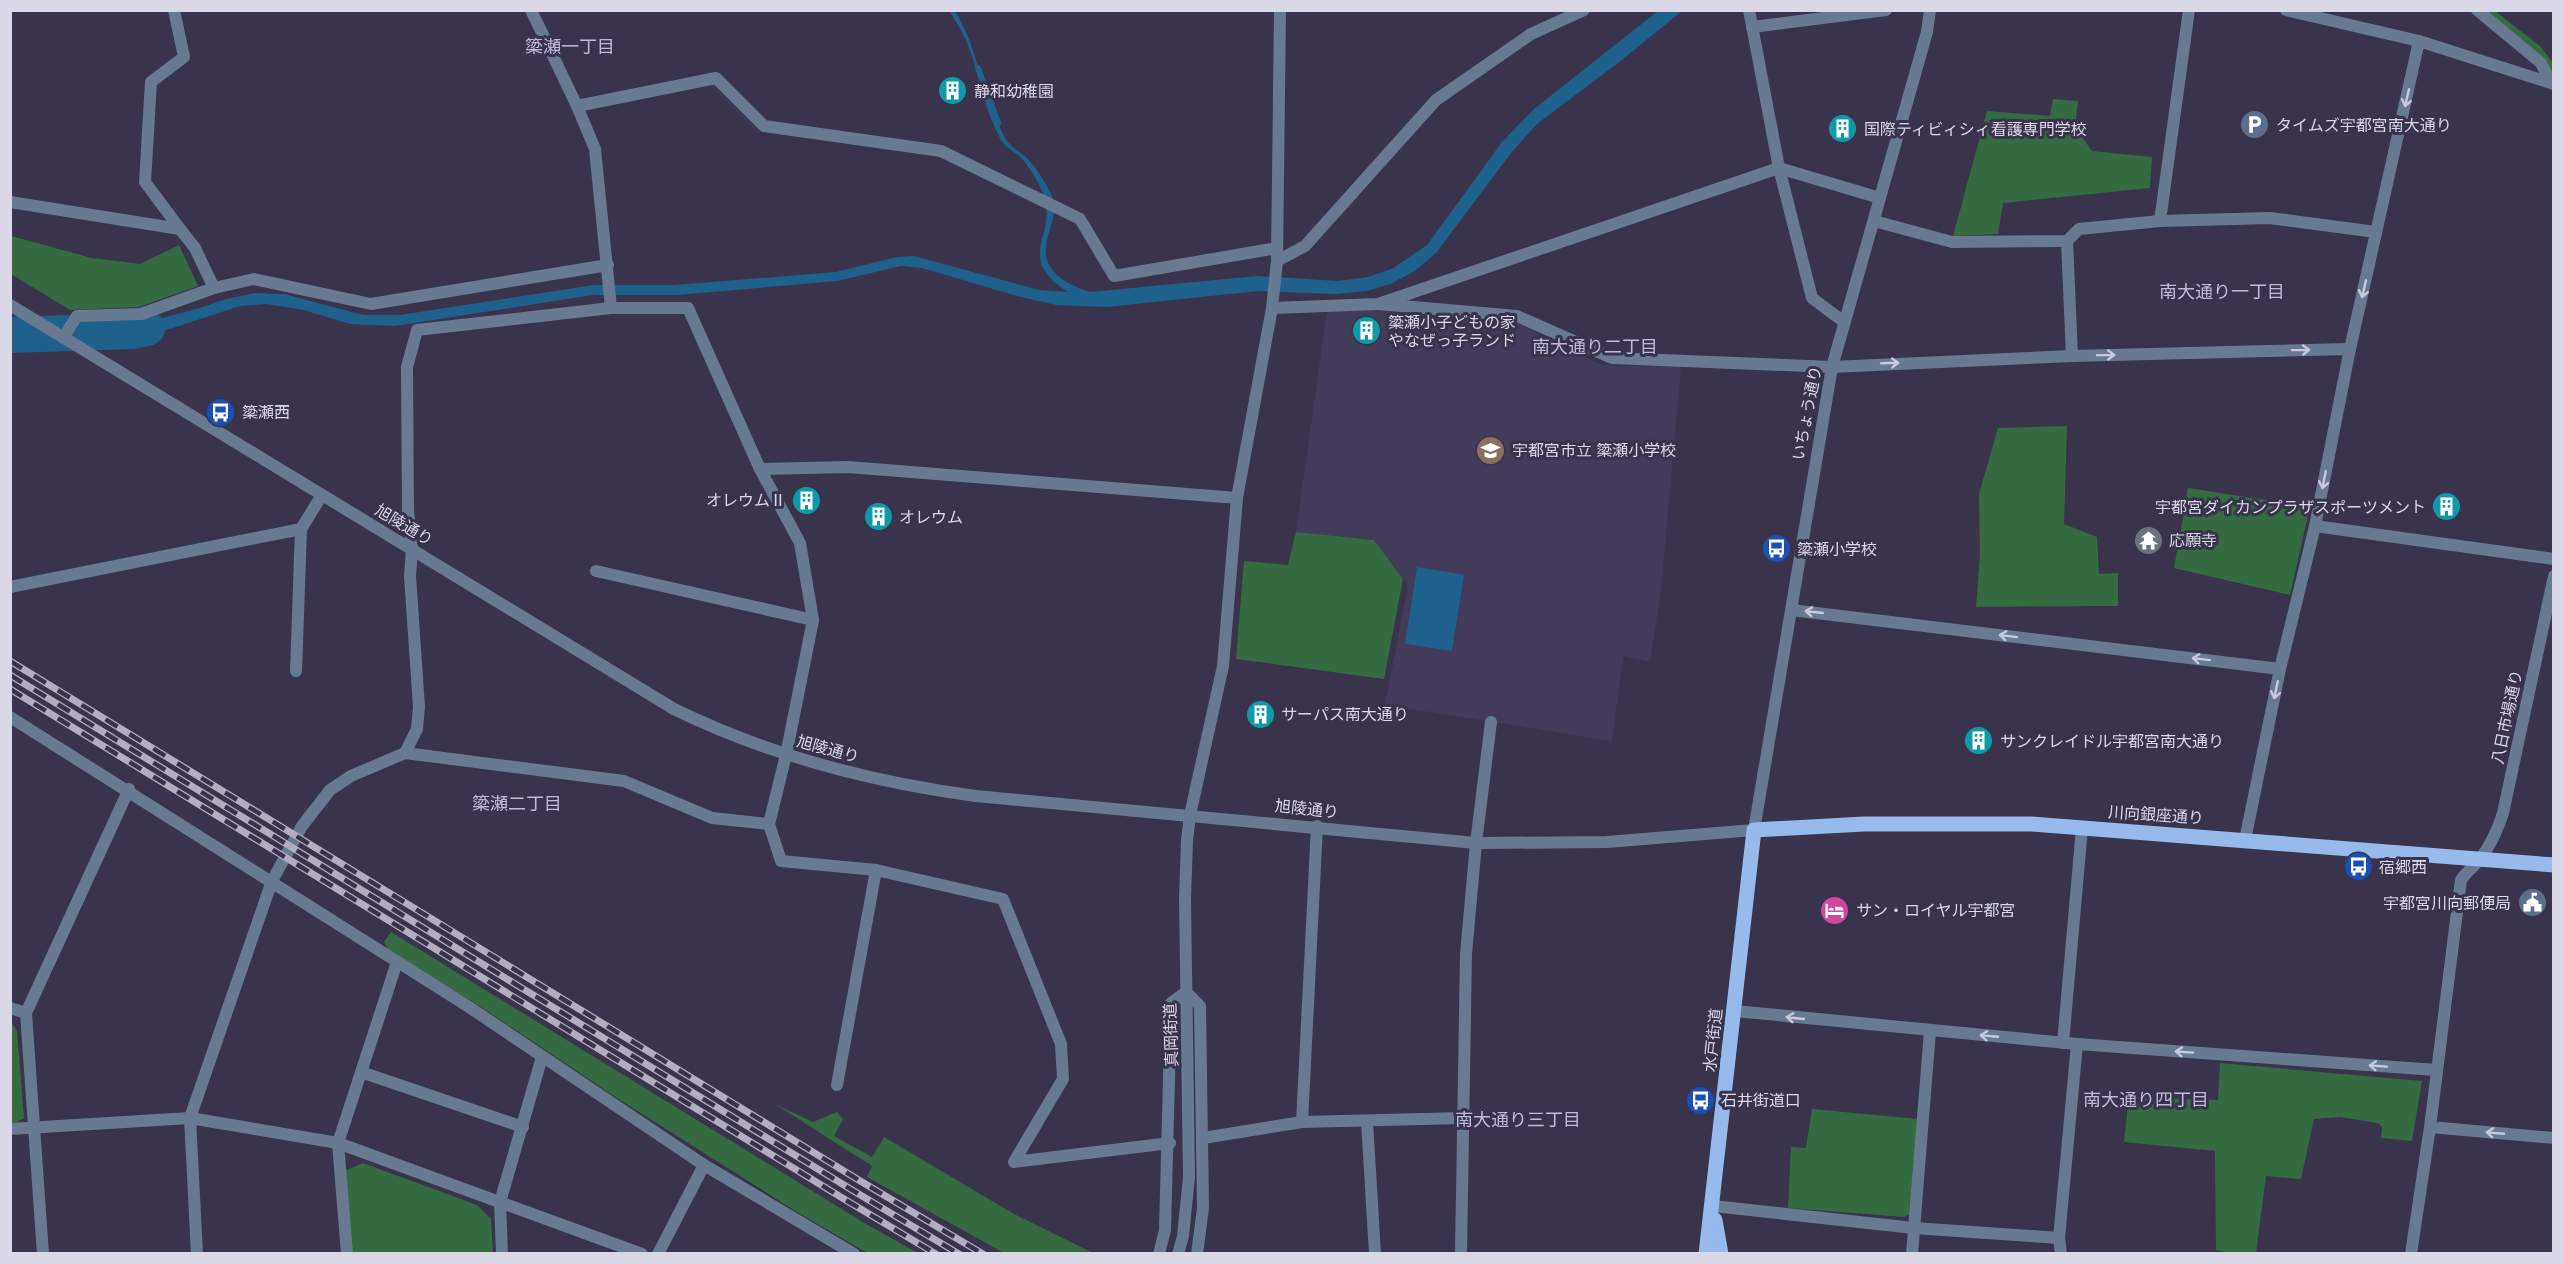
<svg xmlns="http://www.w3.org/2000/svg" width="2564" height="1264" font-family="Poppins,'Noto Sans JP',sans-serif">
  <style>
    .built { fill: #423b5a }
    .green { fill: #356b41 }
    .water { fill: #1f618d }
    .lines { fill: none; stroke-linecap: round; stroke-linejoin: round }
    .stream { stroke: #1f618d; stroke-width: 6 }
    .river { stroke: #1f618d; stroke-width: 36 }
    .minor { stroke: #687992; stroke-width: 12 }
    .tertiary { stroke: #687992; stroke-width: 12 }
    .primary { stroke: #96baec; stroke-width: 15 }
    .rail-casing { stroke: #b2aec0; stroke-width: 7 }
    .rail { stroke: #39334c; stroke-width: 4.5; stroke-dasharray: 14; stroke-linecap: butt }
    .oneway { stroke: #c9c9da }
    .labels { text-anchor: middle; dominant-baseline: central; stroke-width: 6; stroke-linejoin: round; paint-order: stroke }
    .poi-label { font-size: 16px; fill: #dad7e7; stroke: #39334c; text-anchor: start }
    .street-label { font-size: 16px; fill: #dad7e7; stroke: #39334c }
    .neighbourhood-label { font-size: 18px; fill: #c0bad9; stroke: #39334c }
  </style>
  <rect width="100%" height="100%" fill="#39334c"/>
  <path class="built" d="M1373,310L1514,322L1602,365L1681,367L1661,590L1650,662L1623,656L1612,741L1385,705L1408,586L1374,540L1296,532L1327,311Z"/>
  <g class="green">
    <path d="M2481,11H2495L2540,46L2553,63V78Z"/>
    <path d="M2053,99L2078,101L2075,127L2092,151L2152,157L2150,188L2003,203L1998,234L1953,236L1987,111L2050,116Z"/>
    <path d="M11,236L92,258L140,264L179,245L198,286L139,307L70,310L11,274Z"/>
    <path d="M2067,426L2064,524L2097,537L2099,574L2118,573V606L1976,607L1980,555L1979,494L1998,428Z"/>
    <path d="M2188,488L2310,507L2290,595L2174,568Z"/>
    <path d="M1296,532L1374,540L1403,579L1384,679L1236,659L1244,561L1288,565Z"/>
    <path d="M391,932L866,1224L918,1253H868L862,1250L797,1212L617,1098L478,1005L389,951L384,942Z"/>
    <path d="M10,1019L17,1031L24,1118L10,1126Z"/>
    <path d="M2220,1063L2422,1081L2412,1141L2381,1138L2382,1127L2378,1123L2340,1117L2314,1119L2301,1179L2266,1176L2256,1253H2230L2216,1250L2215,1151L2124,1142L2129,1097L2218,1100Z"/>
    <path d="M775,1104L813,1122L837,1112L843,1119L834,1136L872,1157L884,1137L1014,1214L1093,1253H1004L867,1177L872,1166Z"/>
    <path d="M1812,1109L1918,1119L1910,1214L1904,1217L1788,1208L1791,1147L1806,1148Z"/>
    <path d="M363,1163L477,1205L491,1219L493,1253H352L345,1171Z"/>
  </g>
  <g class="water">
    <path d="M949,10L955,11C971,37 975,58 984,87C989,105 997,121 1005,138C1010,147 1021,152 1028,159C1036,168 1046,183 1051,194C1060,214 1047,229 1046,247C1043,273 1070,286 1090,292L1257,276L1338,281L1368,277L1392,269L1427,245L1502,142L1534,109L1658,11H1682L1618,63L1537,124L1511,153L1436,253L1415,271L1390,284L1367,291L1335,294L1258,291L1107,307L1056,305L1017,296L922,268L901,266L837,281L677,295H593L395,326L350,324L304,310L266,304L240,306L173,328L135,337L109,339L91,328L132,326L200,308L226,299L255,293L284,294L363,315H400L594,285H674L836,272L897,257L914,256L1039,290L1068,292C1013,257 1058,236 1044,196C1040,185 1031,169 1023,160C1016,152 1005,148 1000,138C982,105 979,67 963,34C959,26 953,18 949,10Z"/>
    <path d="M1417,567L1464,575L1452,651L1405,644Z"/>
  </g>
  <g class="lines">
    <path class="stream" d="M978,68L998,123"/>
    <path class="river" d="M10,335L133,331L147,328"/>
    <g class="minor">
      <path d="M174,10L184,57L151,82L145,182L180,229"/>
      <path d="M531,10L577,106L595,149L611,308H688L760,469L800,543L813,620L786,755L769,824L781,861L876,870L1003,899L1061,1044L1063,1079L1014,1162L1170,1143"/>
      <path d="M1749,10L1779,168L1812,298L1844,322"/>
      <path d="M2286,10L2419,41L2554,84"/>
      <path d="M2477,10L2541,63L2550,82"/>
      <path d="M1752,27L1886,10"/>
      <path d="M577,106L716,78L764,126L941,151L1080,219L1114,276L1277,248"/>
      <path d="M10,202L180,229L195,248L214,288L254,279L371,304L608,265"/>
      <path d="M1874,221L1952,242L2067,241L2079,229L2160,221L2270,218L2376,232"/>
      <path d="M2160,221L2189,10"/>
      <path d="M2067,241L2072,356"/>
      <path d="M1277,261L1305,246L1436,100L1531,34L1584,10"/>
      <path d="M1378,304L1517,316L1612,358L1832,367L2072,356L2350,349"/>
      <path d="M1272,308L1378,304L1779,168L1880,198"/>
      <path d="M63,338L77,316L141,314L214,288"/>
      <path d="M760,469L848,467L1237,498"/>
      <path d="M2315,526L2554,559"/>
      <path d="M596,571L813,620"/>
      <path d="M10,587L301,529L322,495"/>
      <path d="M1791,610L2280,669"/>
      <path d="M296,671L301,529"/>
      <path d="M10,717L469,1007L704,1165L854,1254"/>
      <path d="M405,753L417,729L419,707L410,576L412,549L408,511L407,367L417,330L611,308"/>
      <path d="M2245,840L2280,669L2315,526L2350,349L2419,41"/>
      <path d="M10,1008L26,1013"/>
      <path d="M1735,1011L2077,1044L2436,1070"/>
      <path d="M2063,1043L2082,828"/>
      <path d="M361,1072L523,1127"/>
      <path d="M837,1085L876,870"/>
      <path d="M1367,1121L1375,1254"/>
      <path d="M1302,1122L1317,826"/>
      <path d="M2430,1127L2554,1138"/>
      <path d="M10,1129L190,1118L338,1143L642,1254"/>
      <path d="M1203,1138L1302,1122L1463,1118"/>
      <path d="M1713,1206L1914,1228L2059,1238"/>
      <path d="M43,1254L26,1013L129,789"/>
      <path d="M197,1254L190,1118L272,881L302,826L330,790L351,776L405,753L624,781L712,818L769,824"/>
      <path d="M347,1254L338,1143L397,962"/>
      <path d="M502,1254L500,1202L542,1057"/>
      <path d="M658,1254L704,1165"/>
      <path d="M1159,1254L1165,1230L1171,1003L1186,992L1200,1006L1203,1208L1197,1254"/>
      <path d="M1461,1254L1466,954L1476,843L1491,722"/>
      <path d="M1912,1254L1930,1031"/>
      <path d="M2061,1254L2059,1238L2077,1044"/>
      <path d="M2411,1254L2430,1127L2461,880C2467,871 2475,866 2481,858C2491,844 2498,829 2503,813L2554,576"/>
    </g>
    <g class="tertiary">
      <path d="M10,305L674,709C770,756 871,782 976,796L1476,843L1607,842L1754,830L1832,367L1927,32L1930,10"/>
      <path d="M1178,1254L1183,1236L1189,1177L1185,898L1187,840L1190,815L1223,666L1237,498L1272,308L1277,261L1280,10"/>
    </g>
    <g class="primary">
      <path d="M1715,1220L1721,1254"/>
      <path d="M1706,1254L1754,830L1864,824H2031L2554,865"/>
    </g>
    <defs>
      <g id="rail">
        <path d="M10,661L862,1182L983,1254"/>
        <path d="M10,675L857,1193L959,1254"/>
        <path d="M10,689L849,1202L936,1254"/>
      </g>
    </defs>
    <use href="#rail" class="rail-casing"/>
    <use href="#rail" class="rail"/>
  </g>
  <defs><path id="oneway-shaft" d="M-6 0H5M1.5-3L5.5 0L1.5 3" fill="none" stroke-width="1.6" stroke-linecap="round" stroke-linejoin="round" transform="scale(1.5)"/></defs>
  <g class="oneway">
    <use href="#oneway-shaft" transform="translate(2407 98) rotate(103)"/>
    <use href="#oneway-shaft" transform="translate(2364 289) rotate(103)"/>
    <use href="#oneway-shaft" transform="translate(2301 350) rotate(-1)"/>
    <use href="#oneway-shaft" transform="translate(2106 355) rotate(-1)"/>
    <use href="#oneway-shaft" transform="translate(1890 363) rotate(-2)"/>
    <use href="#oneway-shaft" transform="translate(2324 480) rotate(101)"/>
    <use href="#oneway-shaft" transform="translate(1814 612) rotate(-174)"/>
    <use href="#oneway-shaft" transform="translate(2008 636) rotate(-173)"/>
    <use href="#oneway-shaft" transform="translate(2201 659) rotate(-173)"/>
    <use href="#oneway-shaft" transform="translate(2276 690) rotate(102)"/>
    <use href="#oneway-shaft" transform="translate(1795 1018) rotate(-174)"/>
    <use href="#oneway-shaft" transform="translate(1989 1036) rotate(-175)"/>
    <use href="#oneway-shaft" transform="translate(2184 1052) rotate(-176)"/>
    <use href="#oneway-shaft" transform="translate(2378 1066) rotate(-176)"/>
    <use href="#oneway-shaft" transform="translate(2495 1133) rotate(-175)"/>
  </g>
  <defs>
    <symbol id="building-disc" viewBox="-11 -11 22 22"><circle r="9.5" fill="#0f9aa8" stroke="#39334c"/><path d="M-4-6H4V6H1V3H-1V6H-4ZM-2.5-4.3h1.7v1.8h-1.7ZM.8-4.3h1.7v1.8H.8ZM-2.5-1h1.7V.8h-1.7ZM.8-1h1.7V.8H.8Z" fill="#fff"/></symbol>
    <symbol id="parking-disc" viewBox="-11 -11 22 22"><circle r="9.5" fill="#5c6f8a" stroke="#39334c"/><path d="M-3.5-5.5H1a3.5 3.5 0 0 1 0 7H-1V5.5H-3.5ZM-1-3.4V-.6H.8a1.4 1.4 0 0 0 0-2.8Z" fill="#fff"/></symbol>
    <symbol id="bus-disc" viewBox="-11 -11 22 22"><circle r="9.5" fill="#1a4fb4" stroke="#39334c"/><path d="M-5-6H5V4H4V6H2V4H-2V6H-4V4H-5ZM-3.5-4V0h7V-4ZM-3.5 1.2v1.5H-2V1.2ZM2 1.2v1.5H3.5V1.2Z" fill="#fff"/></symbol>
    <symbol id="school-disc" viewBox="-11 -11 22 22"><circle r="9.5" fill="#8d6e63" stroke="#39334c"/><path d="M0-5L7-2L0 1L-7-2ZM-4 1L0 2.5L4 1V4Q0 6-4 4Z" fill="#fff"/></symbol>
    <symbol id="temple-disc" viewBox="-11 -11 22 22"><circle r="9.5" fill="#6b7280" stroke="#39334c"/><path d="M0-6L5-2H3V0L6.5 2.5H4V6H1.5V3h-3V6H-4V2.5H-6.5L-3 0V-2H-5Z" fill="#fff"/></symbol>
    <symbol id="civic-disc" viewBox="-11 -11 22 22"><circle r="9.5" fill="#5c6f8a" stroke="#39334c"/><path d="M-.6-6.5H3V-4.5H.6V-3L4-1V1h2V6H-6V1h2V-1L-.6-3ZM-1.2 2.5V6h2.4V2.5Z" fill="#fff"/></symbol>
    <symbol id="hotel-disc" viewBox="-11 -11 22 22"><circle r="9.5" fill="#d1479c" stroke="#39334c"/><path d="M-6-4.5h1.5V1H6V5H4.5V3h-9V5H-6ZM-4 0a1.8 1.8 0 1 1 3.6 0ZM.5 0V-2.5h3Q6-2.5 6 0Z" fill="#fff"/></symbol>
  </defs>
  <g fill-rule="evenodd">
    <use href="#building-disc" x="936" y="74" width="33" height="33"/>
    <use href="#parking-disc" x="2238" y="108" width="33" height="33"/>
    <use href="#building-disc" x="1826" y="112" width="33" height="33"/>
    <use href="#building-disc" x="1350" y="314" width="33" height="33"/>
    <use href="#bus-disc" x="204" y="396" width="33" height="33"/>
    <use href="#school-disc" x="1474" y="434" width="33" height="33"/>
    <use href="#building-disc" x="790" y="484" width="33" height="33"/>
    <use href="#building-disc" x="2430" y="490" width="33" height="33"/>
    <use href="#building-disc" x="862" y="500" width="33" height="33"/>
    <use href="#temple-disc" x="2132" y="524" width="33" height="33"/>
    <use href="#bus-disc" x="1760" y="532" width="33" height="33"/>
    <use href="#building-disc" x="1244" y="698" width="33" height="33"/>
    <use href="#building-disc" x="1962" y="724" width="33" height="33"/>
    <use href="#bus-disc" x="2342" y="850" width="33" height="33"/>
    <use href="#civic-disc" x="2516" y="886" width="33" height="33"/>
    <use href="#hotel-disc" x="1818" y="894" width="33" height="33"/>
    <use href="#bus-disc" x="1684" y="1084" width="33" height="33"/>
  </g>
  <g class="labels">
    <g class="poi-label">
      <text x="974" y="91">静和幼稚園</text>
      <text x="2276" y="125">タイムズ宇都宮南大通り</text>
      <text x="1864" y="129">国際ティビィシィ看護専門学校</text>
      <text x="1388" y="322">簗瀬小子どもの家<tspan x="1388" dy="18">やなぜっ子ランド</tspan></text>
      <text x="242" y="412">簗瀬西</text>
      <text x="1512" y="450">宇都宮市立 簗瀬小学校</text>
      <text x="786" y="500" text-anchor="end">オレウムⅡ</text>
      <text x="2426" y="507" text-anchor="end">宇都宮ダイカンプラザスポーツメント</text>
      <text x="899" y="517">オレウム</text>
      <text x="2169" y="540">応願寺</text>
      <text x="1797" y="549">簗瀬小学校</text>
      <text x="1281" y="714">サーパス南大通り</text>
      <text x="2000" y="741">サンクレイドル宇都宮南大通り</text>
      <text x="2379" y="867">宿郷西</text>
      <text x="2511" y="903" text-anchor="end">宇都宮川向郵便局</text>
      <text x="1856" y="910">サン・ロイヤル宇都宮</text>
      <text x="1721" y="1100">石井街道口</text>
    </g>
    <g class="street-label">
      <text transform="translate(1807 413) rotate(-79)">いちょう通り</text>
      <text transform="translate(404 525) rotate(31)">旭陵通り</text>
      <text transform="translate(2507 717) rotate(-78)">八日市場通り</text>
      <text transform="translate(828 749) rotate(15)">旭陵通り</text>
      <text transform="translate(1307 809) rotate(6)">旭陵通り</text>
      <text transform="translate(2156 815) rotate(4)">川向銀座通り</text>
      <text transform="translate(1171 1035) rotate(-92)">真岡街道</text>
      <text transform="translate(1713 1040) rotate(-84)">水戸街道</text>
    </g>
    <g class="neighbourhood-label">
      <text x="570" y="46">簗瀬一丁目</text>
      <text x="2222" y="291">南大通り一丁目</text>
      <text x="1595" y="346">南大通り二丁目</text>
      <text x="517" y="803">簗瀬二丁目</text>
      <text x="2146" y="1099">南大通り四丁目</text>
      <text x="1518" y="1119">南大通り三丁目</text>
    </g>
  </g>
  <rect width="2564" height="1264" fill="none" stroke="#dad7e7" stroke-width="24"/>
</svg>
